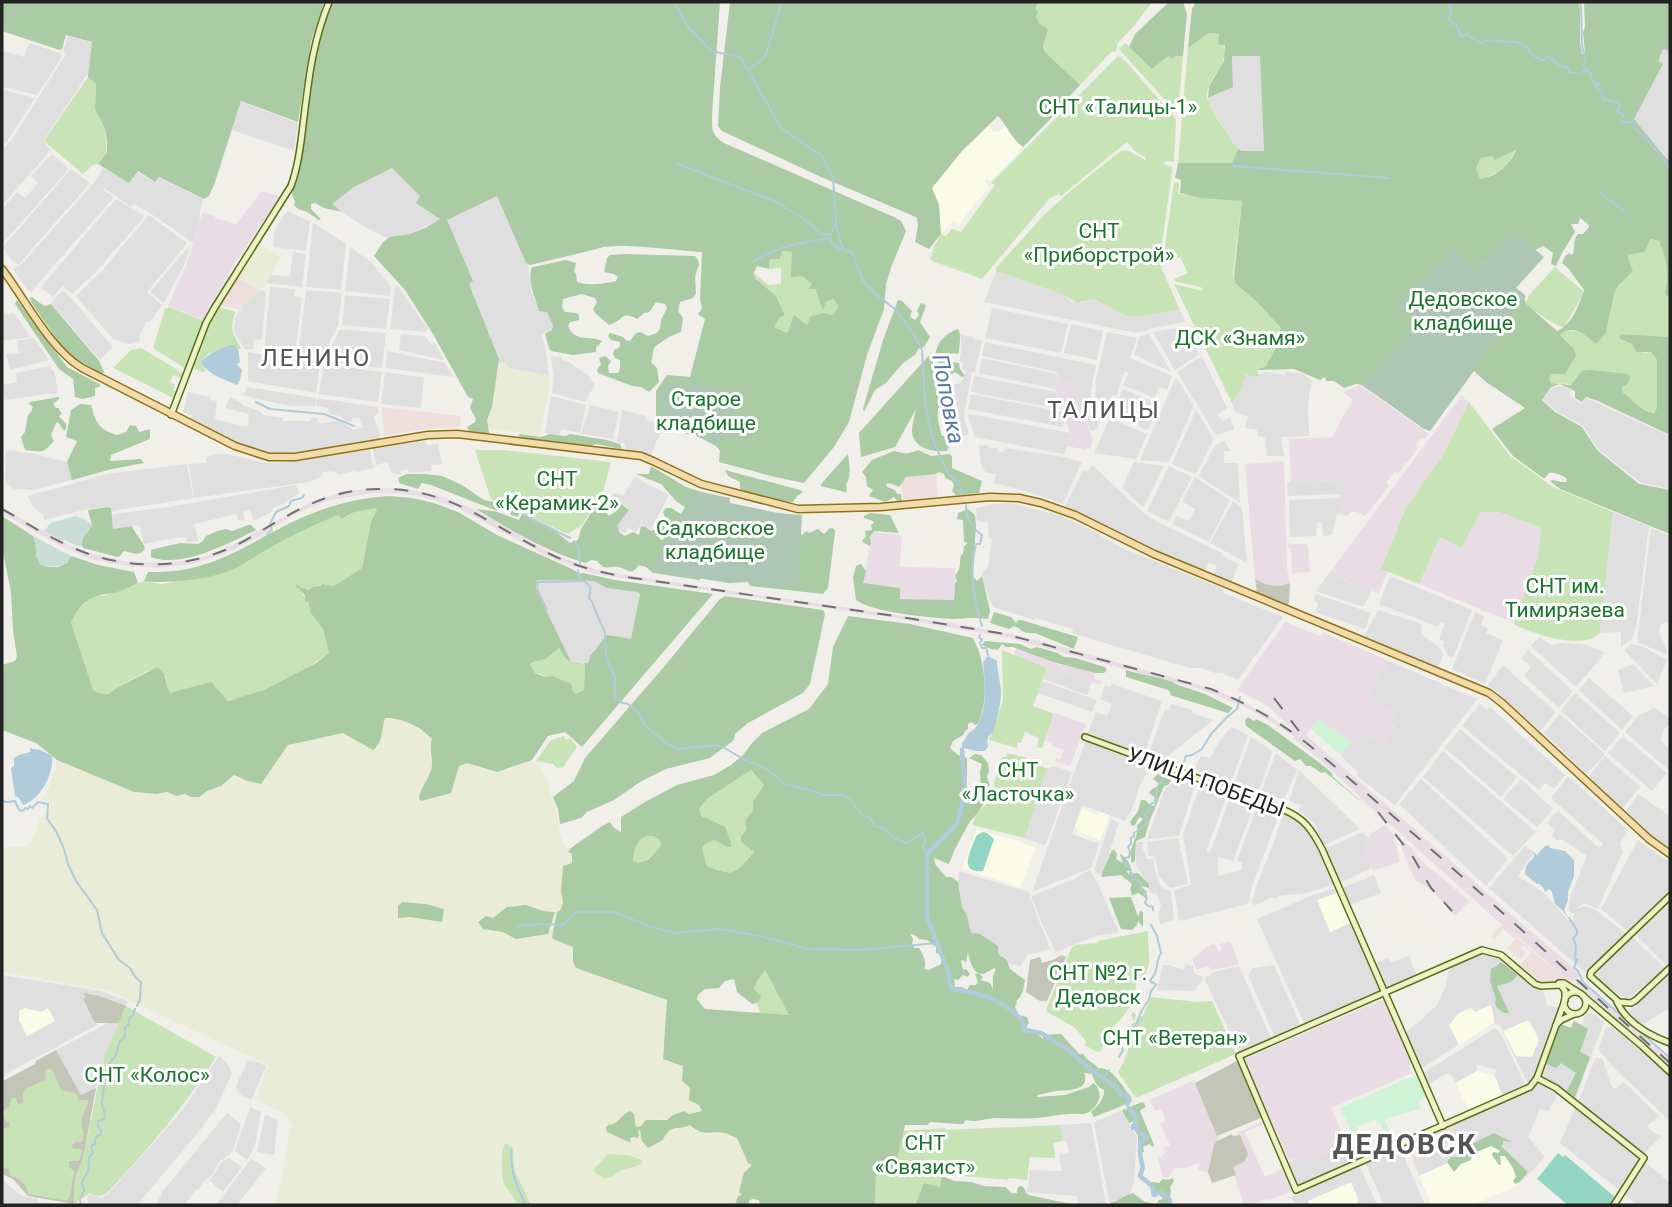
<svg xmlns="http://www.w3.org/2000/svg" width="1672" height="1207" font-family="Roboto,sans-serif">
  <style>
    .residential { fill: #e0dfdf }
    .commercial { fill: #efdfdc }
    .industrial { fill: #e9dde5 }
    .education { fill: #fafce8 }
    .construction { fill: #c3c5b6 }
    .farmland { fill: #e9edd8; fill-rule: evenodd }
    .grass { fill: #c8e4b7 }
    .forest { fill: #abcba4; fill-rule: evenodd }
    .wetland { fill: #c9ddd6 }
    .cemetery { fill: #aec7b4 }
    .park { fill: #cef4d5 }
    .pitch { fill: #92d5c3 }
    .water { fill: #b0cbd9 }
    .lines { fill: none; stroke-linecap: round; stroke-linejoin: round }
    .stream { stroke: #b0cbd9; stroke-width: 2 }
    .river { stroke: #b0cbd9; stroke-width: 4.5 }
    .secondary-casing { stroke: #5b6e13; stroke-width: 8 }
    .primary-casing { stroke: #8d7213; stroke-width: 9 }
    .secondary { stroke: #ecf3c6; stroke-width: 5 }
    .primary { stroke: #f2dcae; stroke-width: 6 }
    .rail { stroke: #707070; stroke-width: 2; stroke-dasharray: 14 14; stroke-linecap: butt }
    .labels { text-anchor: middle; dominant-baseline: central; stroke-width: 6; stroke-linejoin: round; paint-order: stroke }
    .park-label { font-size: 21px; fill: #1a752c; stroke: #fff }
    .street-label { font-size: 21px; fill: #222; stroke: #fff }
    .water-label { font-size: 23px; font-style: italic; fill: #5977a7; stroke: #fff }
    .quarter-label { font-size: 24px; letter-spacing: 2px; fill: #555; stroke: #fff }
    .district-label { font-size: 28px; font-weight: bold; letter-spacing: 2px; fill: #555; stroke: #fff }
  </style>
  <rect width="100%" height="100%" fill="#f1efea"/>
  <g class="residential">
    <path d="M68,36L94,43L90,76L87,75L43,141L51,150L2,205V149L11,141L66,54L63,52Z"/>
    <path d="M29,43L60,53L62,57L37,95L2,87V51L24,57Z"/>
    <path d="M1663,49L1670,51V161L1664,156L1634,119L1663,64L1658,61Z"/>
    <path d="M1232,56H1260L1264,152L1242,151L1238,149L1208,103V98L1233,87Z"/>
    <path d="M2,90L35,98L7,141L2,144Z"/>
    <path d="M241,102L298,123L294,151L232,130Z"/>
    <path d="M52,154L69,169L2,244V209L17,192L25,198L38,183L31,176Z"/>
    <path d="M103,168L129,183L137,172L154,182L159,178L203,199L199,217L201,218L193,243L153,215L134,204L131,207L104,188L103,190L114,197L30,293L13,269L22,264L94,183Z"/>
    <path d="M392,168L421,196L417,203L440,219L410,234L387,238L363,226L331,204L354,187Z"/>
    <path d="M71,169L90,183L19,264H16L12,261L3,247Z"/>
    <path d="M497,196L528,266L531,292L539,310L547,308L556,328L541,335L545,347L549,376L510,368L504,363L499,362V359L468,284L447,219Z"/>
    <path d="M116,199L144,216L143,218L94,274L72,294L63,286L53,297L41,287Z"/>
    <path d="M287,211L310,222L306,251L273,247L275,229Z"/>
    <path d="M149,215L187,243L147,292L162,305L150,322H146L140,335L139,342L130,344L114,340L76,296L100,273Z"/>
    <path d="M313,223L346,244L341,290L306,287Z"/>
    <path d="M189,246L190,248L185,263L164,303L150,292Z"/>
    <path d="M350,247L372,263L391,287L390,296L345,291Z"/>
    <path d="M293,252L306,254L302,287L266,283L270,275L290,276Z"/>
    <path d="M996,271L1064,295L1072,302L1081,303L1093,299L1126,316L1137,317L1180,310L1186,322L1148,329V330L1136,333L984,302Z"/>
    <path d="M395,286H398L427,328L426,332L390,329Z"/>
    <path d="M270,287L295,289L294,296L302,297L295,356L264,351Z"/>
    <path d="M261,290L266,292L262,340L254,339L253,349H245L237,337L234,329L235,319L239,311H241L243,305Z"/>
    <path d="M306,290L342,293L338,325L321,360L298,357Z"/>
    <path d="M62,291H65L113,347L100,360L51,303Z"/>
    <path d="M345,295L390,299L386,329L342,325Z"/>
    <path d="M992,308L1068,324L1061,353L985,338Z"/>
    <path d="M14,313L31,337L2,341V315Z"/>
    <path d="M1071,324L1103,331L1097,360L1064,353Z"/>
    <path d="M1185,327L1199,354L1175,370L1153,332Z"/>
    <path d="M340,329L386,333L382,368L324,361Z"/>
    <path d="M1107,332L1137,338L1130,358L1172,376L1167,390L1160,387L1154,398L1123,385L1129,373L1125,371L1116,396L1112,395L1102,418L1095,396L1096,387L1095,384Z"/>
    <path d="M401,334L425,336L431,344L434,342L444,360L399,350Z"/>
    <path d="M960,334L973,337V339L982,341L975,372H972L965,410L964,418L969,434L959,437L948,432L946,428L954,384H959L963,380L966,371L962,369L963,362L959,361L962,348Z"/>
    <path d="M1148,334H1149L1171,372L1134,354L1140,336Z"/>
    <path d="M34,338L49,360L10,370L6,354L19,353L17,341Z"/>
    <path d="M985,342L1096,365L1090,394L1100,422L1098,428L1091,431L1077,398L1079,385L1058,375L1057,372L982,356Z"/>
    <path d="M387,351L445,363L454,377L386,368Z"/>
    <path d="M248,352L320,363L316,393L248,381Z"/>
    <path d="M551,356L562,357V360L568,362L590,376L589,379L595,384L585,402L552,393L554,377Z"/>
    <path d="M1202,356L1227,408L1218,414L1222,421L1230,417L1234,429L1216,435L1177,372Z"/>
    <path d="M982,358L1057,374L1055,389L979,373Z"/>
    <path d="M324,364L382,372L378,402L319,394Z"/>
    <path d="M51,366L52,370H54L58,390L57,393L2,400V385L17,382L16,373Z"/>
    <path d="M385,372L424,378L421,408L381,404Z"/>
    <path d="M1266,372L1285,375L1286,372L1303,374L1312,381L1309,396L1308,409L1309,436L1281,437L1284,456H1267L1265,438L1257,436V430L1245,428L1248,416L1235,412L1232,403L1240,392L1246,374L1257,378L1259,374Z"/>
    <path d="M974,376L1056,392L1060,409L971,392Z"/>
    <path d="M1175,379L1178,380L1194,406L1169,462L1140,460Z"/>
    <path d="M1563,386L1570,390V395L1581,405L1586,398L1670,436V489L1641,483L1598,449L1583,426L1556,411L1543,399L1553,387Z"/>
    <path d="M247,387L316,398L315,406H290L258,399L243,395Z"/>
    <path d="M1123,389L1160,405L1148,430L1112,414Z"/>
    <path d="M188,392L210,397V400L217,401L215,419L241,426H248L249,414L225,408L230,397L240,402L243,405L261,412L264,415L283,418V421H311V418L317,417L319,423L340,421L353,430L363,427L359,418H352L351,422L344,420L341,416L329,414L328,408L316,406L317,398L378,407V413L374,416L381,439L367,442L366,441L280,455L255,450L242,446L191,421V415L183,412Z"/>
    <path d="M971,394L1062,412L1064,419L1063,427L968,409Z"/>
    <path d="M551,396L586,405L580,433L561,429L560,435L545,433Z"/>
    <path d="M589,405L619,412L613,439L581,434L585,420L587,419Z"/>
    <path d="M622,410L645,416V419L665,426L657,440L651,456L642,453L626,451L625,444L617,442Z"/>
    <path d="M1196,410L1214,439L1196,474L1172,464Z"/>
    <path d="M970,414L1070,433L1065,453L1063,454L975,437L968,415Z"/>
    <path d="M1110,418L1147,434L1136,459L1094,453Z"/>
    <path d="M1224,441L1231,451H1224V463H1238L1240,503L1200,477L1199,475L1215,446Z"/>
    <path d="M418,442H426L427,445L438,444L442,464L431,465L432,471L409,473L408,469L401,471V475L391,473L388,462L376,465L373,449Z"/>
    <path d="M988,445L989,448H998V451L1002,453L1005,448L1064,457L1082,462L1063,504L1032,493L994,483L996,474L986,473L981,464L979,449V446Z"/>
    <path d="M9,450L35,454L67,462L72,480L33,490L14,489L5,482L6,452Z"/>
    <path d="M370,450L373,468L357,472L356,470L340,475L332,471L324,472L320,477L309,482L194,498L189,464L206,463L207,457L213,454L232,455L264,463H278Z"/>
    <path d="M1134,462L1164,466L1143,508L1122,488Z"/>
    <path d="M187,464L193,498L112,511L111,506L83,510L44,520V516L33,506L28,496L107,474Z"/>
    <path d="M1092,465L1145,514L1161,524L1222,553V556L1239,564L1231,582L1213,575L1217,566L1209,563L1205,571L1159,552L1065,506L1083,470L1087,472Z"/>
    <path d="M1169,466L1192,477L1169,522L1147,511Z"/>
    <path d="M635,477L669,495L651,529L641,524L636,532L628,528L625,533L616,528L629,508L610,498L613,494L617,493L623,496Z"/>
    <path d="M1195,477L1230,500L1209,542L1172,524L1176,516L1189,521L1195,509L1182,502Z"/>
    <path d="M1343,480L1342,494L1288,496L1287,483L1291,482Z"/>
    <path d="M296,485L299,493L283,504L273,508L272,512L254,521L250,510L243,512L245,519L238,521L236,514L195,524L198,541L187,542L186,538L180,537L144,544L139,525L113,529L111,516L114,514L169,507Z"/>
    <path d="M1340,498V514H1337L1332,535L1323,536L1322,523H1317L1316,536L1290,537L1289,500Z"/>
    <path d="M1233,501L1242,508L1247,563L1210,543Z"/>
    <path d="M1010,503L1059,515L1091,530L1122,548L1224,589L1223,593L1283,617L1238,680L1222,673H1215L1201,668H1190L1115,646L1072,633L1073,629L1036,618L1035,620L993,607L984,585L982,573L988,567L992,539L989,537L988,523L977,521L976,508L994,504Z"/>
    <path d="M1613,512L1649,526L1636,628L1631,640L1621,646V632L1600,633Z"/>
    <path d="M1651,528L1670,536V622L1661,624L1659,633L1666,648L1667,655L1637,642Z"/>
    <path d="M1331,571L1352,585L1356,579L1372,590L1363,607L1316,591Z"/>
    <path d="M1390,576L1472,610L1453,658L1448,656L1443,646L1444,642L1439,639L1445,623L1441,622L1438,627L1379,604Z"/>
    <path d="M537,580L594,581L607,588L637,592L640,594L631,640L596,647L590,655V662L583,664L571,662L536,589Z"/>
    <path d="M1316,594L1371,613L1365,629L1315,612L1318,604L1314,598Z"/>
    <path d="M1378,610L1419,623L1422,626L1421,634L1438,646L1444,654L1438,667L1364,636Z"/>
    <path d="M1475,612L1484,616L1481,625L1488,628L1486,633L1503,640L1485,684L1452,669Z"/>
    <path d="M1539,637L1551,645L1562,643L1587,645L1605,653L1576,687L1531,646Z"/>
    <path d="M1632,644L1644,647L1667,660L1657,684L1624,650Z"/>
    <path d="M1528,650L1573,691L1559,708L1524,676L1531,667L1521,658Z"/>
    <path d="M1389,661L1477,699L1395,805L1357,776L1358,773L1340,754L1351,742L1356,744L1363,735L1373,740L1395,728L1368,697Z"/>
    <path d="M1633,664L1647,679L1655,686L1624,693L1618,670Z"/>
    <path d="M1503,665L1556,712L1540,731L1488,685Z"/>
    <path d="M1047,668L1092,682L1087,695L1043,679Z"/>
    <path d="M1589,678L1633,716L1622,730L1579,690Z"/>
    <path d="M1042,681L1097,700L1092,712L1038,693Z"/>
    <path d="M1112,684L1162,701L1144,756L1087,735L1096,712L1107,716L1112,704L1100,699L1105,685L1110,687Z"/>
    <path d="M1575,693L1620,733L1605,751L1561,711Z"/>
    <path d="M1171,704L1192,710V713L1213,720L1168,756L1164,762L1148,756L1165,709L1169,710Z"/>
    <path d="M1480,704L1487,710L1490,707L1565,775L1554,789L1545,783L1539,790L1462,726Z"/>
    <path d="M1654,708L1670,718V724L1663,730L1661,741L1670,750V771L1625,732L1638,716Z"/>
    <path d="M1560,714L1605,754L1587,774L1544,733Z"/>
    <path d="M1231,727L1248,735L1231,782L1194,769L1201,756L1210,758L1219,742Z"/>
    <path d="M1460,729L1517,777L1501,797L1445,748Z"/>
    <path d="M1623,736L1667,773L1652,791L1608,753Z"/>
    <path d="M1251,737L1273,751L1258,792L1234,783Z"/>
    <path d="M1086,739L1143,760L1147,773L1140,785L1132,809L1125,821L1082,805L1072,834L1099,844L1091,868L1032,892Z"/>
    <path d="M1443,751L1536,832L1513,856L1423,777Z"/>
    <path d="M1276,753L1297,770L1284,800L1261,792Z"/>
    <path d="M1605,756L1640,787L1622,809L1588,777Z"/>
    <path d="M1054,766L1072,772L1046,844L1043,845L1025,838L1047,768Z"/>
    <path d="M1299,770L1360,829L1324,845L1314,823L1298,810L1301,805L1289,801Z"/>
    <path d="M1179,775L1196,782L1179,836L1147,839L1165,789L1176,781Z"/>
    <path d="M1568,776L1628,830L1621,842L1620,845L1623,851L1598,909L1587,904H1583L1576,909L1585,906L1594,909L1628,935L1586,973L1489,888L1525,846L1533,854L1518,876L1543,892L1568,920L1572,921L1575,912L1572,914L1568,910L1571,895L1587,856L1561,839L1558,841L1552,836L1555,830L1547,823L1558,811L1599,848L1603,844L1551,798Z"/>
    <path d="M1421,779L1506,857L1507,860L1486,886L1399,804Z"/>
    <path d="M1521,779L1553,809L1537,827L1503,799Z"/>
    <path d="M1201,783L1228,793L1206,851L1210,853L1231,794L1255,803L1233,861L1218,857V876L1242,870V863L1237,860L1258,804L1280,812L1251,889L1249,902L1247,904L1179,921L1174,890L1191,885L1183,834Z"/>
    <path d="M1638,794L1670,816V849L1657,843L1626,811Z"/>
    <path d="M1284,812L1299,818L1310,830L1321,850L1336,884L1307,893L1279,896L1278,898H1270L1259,904L1253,905L1252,901L1257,883L1271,850Z"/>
    <path d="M1111,819L1119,823L1102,874L1096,873L1094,869Z"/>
    <path d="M1363,832L1369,839V843L1362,850L1372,868L1340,883L1325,849Z"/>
    <path d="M1178,838L1188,884L1170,888L1159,876L1155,858L1157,857L1148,856L1147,842Z"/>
    <path d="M1638,840L1660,856L1670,861V890L1628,931L1601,909Z"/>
    <path d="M1136,842H1143L1142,851H1145L1146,857L1148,859H1153L1155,872L1162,889L1171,891L1174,920L1160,924L1158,916L1161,905L1156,893H1150L1149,886L1136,865Z"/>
    <path d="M1090,870L1098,884L1119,933L1095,936L1056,952L1044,928L1031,896L1072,880Z"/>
    <path d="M959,871L1028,892L1050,949L1027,955L1021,966L1014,965L1009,963L1006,957L998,954V947L989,940L980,934H971L967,915L962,907L958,882Z"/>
    <path d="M1374,875L1381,893L1349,905L1342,888Z"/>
    <path d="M1336,888L1382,990L1304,1023L1257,919L1313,895Z"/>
    <path d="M1670,900V965L1668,967L1635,934Z"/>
    <path d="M1632,937L1665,968L1627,1000L1592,976Z"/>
    <path d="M1485,953L1499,955L1532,986L1543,990L1547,1005L1560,1008L1533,1082L1528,1085L1500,1026L1494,1023L1421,1068L1406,1032L1420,1021L1438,1004L1446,985L1449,967Z"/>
    <path d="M1409,956L1417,977L1387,989L1385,988L1374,964L1388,958L1391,963Z"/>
    <path d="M1185,964L1193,966L1195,974L1202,976L1203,980L1194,991L1157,990L1163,965H1169L1184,970Z"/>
    <path d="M1274,965L1300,1024L1274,1036L1248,975L1253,968Z"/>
    <path d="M1239,966L1271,1038L1239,1052L1204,978L1217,971Z"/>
    <path d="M1669,973L1670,975V1008L1642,1025L1627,1013Z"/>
    <path d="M2,975L101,991L128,1001L126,1006L100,996L84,994L86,998L83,1000L97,1025L2,1076Z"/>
    <path d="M1586,1013H1593L1604,1022L1575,1099L1551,1081L1541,1076L1560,1024L1571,1028L1574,1021L1582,1025Z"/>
    <path d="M108,1023H119L104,1057L96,1088L81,1095L56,1050Z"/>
    <path d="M1611,1027L1629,1040L1670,1077V1121L1615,1069L1598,1049L1606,1028Z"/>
    <path d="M1495,1028L1502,1036L1526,1087L1503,1097L1494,1075L1497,1070L1476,1064L1477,1071L1456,1083L1450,1073L1442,1076L1428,1085L1423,1073Z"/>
    <path d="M219,1056L227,1063L232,1073L214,1113H212L201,1129L137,1205H89L87,1197L91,1194L101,1198L108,1194L182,1111Z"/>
    <path d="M1596,1057L1603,1060L1611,1085L1615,1089L1624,1082L1659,1116L1647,1126L1653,1132L1662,1136L1643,1154L1578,1102Z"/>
    <path d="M248,1061L257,1062L266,1066L251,1100L241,1095L237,1091L236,1085Z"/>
    <path d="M1538,1079L1559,1091L1549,1111L1540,1109L1528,1137L1545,1157L1517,1186L1525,1176L1494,1143L1419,1176L1413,1160L1455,1142L1452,1124L1534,1088Z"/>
    <path d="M250,1107L261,1112L256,1141L252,1152L247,1160L235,1151Z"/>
    <path d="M1575,1108L1640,1159L1619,1190L1560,1143Z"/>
    <path d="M1121,1111L1137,1137L1134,1182L1128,1199L1109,1202L1094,1122Z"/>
    <path d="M227,1113L241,1124L233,1150L230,1154L219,1162L211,1176L205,1180L198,1190H196L184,1205H156L163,1191Z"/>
    <path d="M265,1114L278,1120L274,1155L257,1152Z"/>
    <path d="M1091,1123L1106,1203L1079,1205L1076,1196L1027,1192L1030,1170L1062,1171L1059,1155L1069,1153L1067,1141H1063L1060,1125Z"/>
    <path d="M1344,1137L1350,1139L1360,1160L1298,1187L1288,1163Z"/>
    <path d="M1400,1147L1425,1205H1384L1365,1162Z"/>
    <path d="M229,1158L242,1167L223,1192L209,1180L211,1179L221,1163Z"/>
    <path d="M251,1159L266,1168L237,1205H216Z"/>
    <path d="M1644,1161L1670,1183V1205H1637L1624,1194Z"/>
    <path d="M1359,1165L1377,1205H1295L1291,1197Z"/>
    <path d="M2,1180L22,1196L38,1198V1202L68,1205H2Z"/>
  </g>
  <g class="commercial">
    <path d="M236,277L261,290L247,302L240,310L220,305Z"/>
    <path d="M382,407L461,416L460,427L424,429L384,436Z"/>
    <path d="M936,474L938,497L903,501L901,484L906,477Z"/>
    <path d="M1502,923L1531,950L1569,981L1541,983L1520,965L1531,952L1523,945L1520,948L1526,953L1520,960L1515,955L1512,958L1511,957L1513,953L1507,948L1515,939L1503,929L1494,940L1491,937L1500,927L1502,926Z"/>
    <path d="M1452,1124L1455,1142L1413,1160L1406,1144Z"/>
  </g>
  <g class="industrial">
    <path d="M262,191L280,197L233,266L203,320L168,306L187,263L203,212L215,216V218L236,224Z"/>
    <path d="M1058,375L1080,385L1077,398L1093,440L1090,449L1087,448L1086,450L1067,446L1070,432L1055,389V384Z"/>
    <path d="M1360,385L1429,434L1424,439L1421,438L1416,445L1418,448L1406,464L1403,462L1404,466L1399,472L1397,473L1394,472L1386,483L1389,486L1367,514L1365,516L1357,512H1351L1347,516L1340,514V494H1342V480L1291,482L1289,439L1333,437L1341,420L1353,400L1343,392Z"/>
    <path d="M1461,396L1469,402L1444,453L1406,508L1381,569L1388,572L1378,594L1357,580L1353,585L1331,571Z"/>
    <path d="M1284,461L1287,568L1290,583L1281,586L1267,585L1255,579L1245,464Z"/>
    <path d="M375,488L407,489L441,496L456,502L470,507L552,554L595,569L626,575L951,623L1020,636L1048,643L1214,689L1259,710L1296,733L1268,706L1237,690L1286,621L1292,625L1321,636L1324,633L1389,661L1368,697L1389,707L1396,715L1390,724L1395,728L1388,740L1383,744L1363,735L1355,745L1318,719L1306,735L1459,868L1508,912L1575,969L1579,976L1577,978L1670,1060V1067L1572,980L1569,981L1503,924H1501L1390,824L1385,821L1327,766L1293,738L1294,736L1245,707L1200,689L1005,637L895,618L595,574L551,558L456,507L423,497L406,494L375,493L330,500L295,514L253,540L222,555L191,564L159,568L126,566L92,559L66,549L2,513V508L69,545L93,554L125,561L159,563L189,560L206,556L234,544L309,503L342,492Z"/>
    <path d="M1481,512H1499L1541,528L1538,557L1514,623L1419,584L1440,537L1461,548Z"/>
    <path d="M872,532L902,535L900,567L955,568L954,600L899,599L863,583Z"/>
    <path d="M1288,544H1306L1308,546L1310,572L1292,573L1291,548H1288Z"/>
    <path d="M1016,648L1058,664L1095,673L1094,679L1102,681L1100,685L1047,668L1014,655Z"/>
    <path d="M1055,713L1086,724L1070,766L1055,761L1056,758L1060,759L1064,750L1052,746L1053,743L1045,740Z"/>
    <path d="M1385,825L1394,835L1400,862L1373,871L1362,850L1369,844L1367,841L1369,839L1370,834Z"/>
    <path d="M1404,840L1424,863L1469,901L1455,916L1432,890L1416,881L1407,862L1400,843Z"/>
    <path d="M1230,941L1239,964L1212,970L1208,966L1196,970L1192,958L1199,954L1205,948L1214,944L1219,951H1222L1220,944Z"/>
    <path d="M1384,999L1411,1061L1409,1066L1412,1073L1331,1108L1344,1137L1332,1142L1330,1153L1303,1164L1299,1159L1289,1160L1244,1059Z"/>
    <path d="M1194,1080L1219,1140L1214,1145L1208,1172L1198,1170L1200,1164L1197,1163L1186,1168H1175L1169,1177L1167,1178L1162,1176L1158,1158L1165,1154L1163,1149L1170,1145L1160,1124L1166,1121L1161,1109L1155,1111L1150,1100Z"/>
    <path d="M1263,1121L1264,1124L1245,1132L1265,1177L1284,1168L1293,1188L1291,1191L1270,1200L1266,1199L1251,1205H1244L1237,1185L1233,1167L1244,1162L1237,1133Z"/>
  </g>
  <g class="education">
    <path d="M988,126L994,132L1000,131L1006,126L1015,141L1023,147L990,181L987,179L985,181L990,188L976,202L959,225L954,220L941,234L939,205L932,188L962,151Z"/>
    <path d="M1082,809L1098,815L1100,812L1110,815L1100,840L1077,831L1078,828L1075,827Z"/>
    <path d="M977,829L1035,847L1021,888L962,868Z"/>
    <path d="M1337,893L1350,923L1330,932L1317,900Z"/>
    <path d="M1491,1005L1493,1011L1494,1023L1459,1045L1449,1025L1459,1013L1471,1008L1475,1012Z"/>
    <path d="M25,1008L41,1012L48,1008L55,1021L27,1036L19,1020V1011Z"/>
    <path d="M1529,1020L1539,1040L1532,1057L1516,1056L1503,1031Z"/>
    <path d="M1477,1071L1494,1075L1503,1096L1469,1111L1456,1083Z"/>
    <path d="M1494,1143L1525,1176L1517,1186L1472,1205H1432L1419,1176Z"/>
    <path d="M1351,1182L1358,1199L1357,1204L1309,1205L1308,1201Z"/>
  </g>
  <g class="construction">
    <path d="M1255,579L1267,585L1281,586L1290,583L1289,603L1287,605L1257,593Z"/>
    <path d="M1061,955L1066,957L1047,1001H1040L1026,992L1030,960L1040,957L1042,963L1053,960Z"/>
    <path d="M83,993L100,996L126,1006L119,1023H95L83,999L86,997Z"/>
    <path d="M56,1050L81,1095L96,1088L84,1154L75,1180L74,1204L28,1196L13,1179L2,1174V1080L3,1081L35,1064L36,1061Z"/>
    <path d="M1237,1061L1263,1117L1217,1136L1195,1083Z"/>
    <path d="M1232,1134L1233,1136L1240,1135L1248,1154L1244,1162L1233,1167L1236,1175L1212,1183L1208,1172L1214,1145L1217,1141Z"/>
  </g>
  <g class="farmland">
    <path d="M257,243L281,257L262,291L236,277Z"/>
    <path d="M494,362L504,363L510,368L549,376L550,379L548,393L540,436L482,427Z"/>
    <path d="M385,717H394L426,732L432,739L430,745L432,767L420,793L436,796L451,793L459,766L467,763L497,772L532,760L539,767L544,776L551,785L549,791L556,809L560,835L568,852L572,854V863L561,891L563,902L554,939L573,947V962L576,968L667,1000L663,1059L683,1066L690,1088L702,1111L673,1115L667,1120L658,1119L636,1127L634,1114L626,1113L620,1120L615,1124L613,1134L622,1140L635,1137L638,1130H641L648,1147L663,1140L667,1133L675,1127H685L690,1125L708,1134L726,1133L737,1138L748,1163L753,1165L742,1195L738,1196L735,1205H531L514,1169L513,1148L509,1144H506L501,1175L503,1183L518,1205H274L283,1175L289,1130L293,1127L285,1114L262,1103L256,1098L268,1065L109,991L2,972V847H19L29,845L37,831L39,818L50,811L51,804L42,801V798L46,795L49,788L57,760L134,792L157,794L167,792L176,796L185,794L191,797L221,786L234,775L247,781L261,784L288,745L343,733L373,750L382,733V725ZM526,905L543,911L555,912L516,938L503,931L483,929L486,916L493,918L507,907Z"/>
  </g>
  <g class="grass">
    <path d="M1038,2H1152L1134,26L1118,43L1116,51L1111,52L1080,85L1045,52L1040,24L1034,11Z"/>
    <path d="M1209,33L1219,34C1238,69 1202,73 1208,101C1210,109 1232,140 1238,149L1232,163H1178L1188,48Z"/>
    <path d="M1125,43L1152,69L1170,56H1183L1179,101L1174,110L1119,49Z"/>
    <path d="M1118,56L1121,57L1129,65L1176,119L1174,162L1166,161L1163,164L1172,167V172L1161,251L1155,253L1180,310L1137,317L1126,316L1094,299L1077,303L1064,295L996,271V268L1046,213L1075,187L1121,151L1127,150L1145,160L1146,158L1135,151L1127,142L1061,196L1059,194L1049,199L982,279L930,260L934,247L941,234L946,236L952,229L961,232L995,185L991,183Z"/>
    <path d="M88,77L96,84L95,109L105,129L107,153L98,164L93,165L83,174L44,141Z"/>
    <path d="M1516,149L1505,169L1480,180L1476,168L1481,158Z"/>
    <path d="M1174,182L1179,183L1178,194L1242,201L1233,274L1235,283L1257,302L1281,328L1275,340L1276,347L1266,366L1257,370L1259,374L1257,378L1246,374L1240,392L1232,403L1174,284L1202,291L1203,288L1175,281L1174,279L1188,273L1180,257L1165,264L1163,261Z"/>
    <path d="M1649,239L1659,241C1667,264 1669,268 1665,293L1670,300V337L1622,334L1644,353L1651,352L1657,360V408L1655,413C1640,411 1634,400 1621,392V387L1551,383L1549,378L1551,374L1574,349L1560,335L1564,331C1578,329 1586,334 1596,343C1614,327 1607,315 1614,295C1617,286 1626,278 1633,271L1627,255L1645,252Z"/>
    <path d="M781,251L792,252L802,276L812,284L823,308L826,302L833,299L840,306L834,316L824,313L807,325L794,315L787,333L773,327L779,318L785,315L776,296L755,278L754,273L768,285L781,284V268L769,269L770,259Z"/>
    <path d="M1555,267L1583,291C1579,304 1571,313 1565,326L1562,327L1557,325L1524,305L1530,294Z"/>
    <path d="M169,307L204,321L186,369L153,348L165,309Z"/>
    <path d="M218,307L236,312C228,329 234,334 241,349H238L235,345L222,348L219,351L209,353L201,361L206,371L203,372L195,369L194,364L200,354L199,349L208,326Z"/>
    <path d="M141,348L183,373L182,379L173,375L170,382L175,385L173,390L176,392L173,398L113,368L131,350Z"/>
    <path d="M1469,402L1510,456L1553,487L1613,512L1600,633C1581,651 1536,634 1515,625L1514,623L1538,557L1541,528L1499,512H1481L1461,548L1440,537L1419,584L1381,569L1406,508L1444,453Z"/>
    <path d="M475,450H504L611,462L603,492L582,525L568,534L491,499Z"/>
    <path d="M375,508L378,510L371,522L362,568L334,586L322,584L310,590L302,588L296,584L309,603L310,612L323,629L329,653C308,669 251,701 225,700C207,700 188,695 170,693L168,691L166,676L149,670L115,689L109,694L98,693L93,690L70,623L74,614L91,598L96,595L103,596L144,581L162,584L221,574L247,562L272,546L314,524L338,515L343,519L352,513Z"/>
    <path d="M559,648C567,662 569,664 585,664L584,690L576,694L540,674L535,673L530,664L533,662L546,659Z"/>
    <path d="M1002,650L1047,668L1033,706L1054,714L1042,748L1037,747L1039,738L1025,732L1021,743H1018L1017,748L989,740L1003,700Z"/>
    <path d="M564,736L566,740L570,738L577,747L563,767L557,768L553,764L536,761L551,740Z"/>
    <path d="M1007,753L1027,758V762L1047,768L1025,838L972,825L978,811L988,803L992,792L999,764L1002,757H1006Z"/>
    <path d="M751,770L764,785L753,801V810L745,821L746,846L754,852C734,875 736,877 707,866L702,847L705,844L714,840L727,847L721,825C711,821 703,820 699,809L707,799Z"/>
    <path d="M648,836H653L660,840L662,845L656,853L641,863L633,862C635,850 635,840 648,836Z"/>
    <path d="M1148,931C1147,955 1156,967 1136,984L1134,1002L1121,1019L1106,1033L1108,1035L1100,1052L1095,1051L1085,1045L1086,1041L1074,1027L1049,1013L1046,1010L1072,947L1075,945L1097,943L1098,941Z"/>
    <path d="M765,970L789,1015L760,1013L757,1003L760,1000L754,989L757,981Z"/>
    <path d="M1151,997L1198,1002L1212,1001L1236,1054L1136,1098L1118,1072C1126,1060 1132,1042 1130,1027L1134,1021L1131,1015L1133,1012L1136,1015L1134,1023H1136L1140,1017L1143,1016Z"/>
    <path d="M126,1006L216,1057C184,1107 147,1151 106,1194L98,1196L90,1193L74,1204L75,1180L84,1154L104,1057Z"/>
    <path d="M47,1069H51L53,1072L61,1090L74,1093L76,1094L79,1100H88C88,1108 84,1110 82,1117C80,1125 85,1133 83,1141L76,1142L71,1146L73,1149H83L79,1161H69V1167L75,1172C70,1182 74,1193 67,1201L28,1194C28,1186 19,1177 11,1176L9,1169L2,1168V1129L9,1127V1123L2,1117C2,1111 4,1110 9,1107L12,1098H16L18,1104L23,1103V1093L26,1088C33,1087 38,1081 45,1081L46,1078L45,1071Z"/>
    <path d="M1060,1125L1063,1141L1053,1143L1055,1158L1030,1157L1027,1180L1009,1178L1008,1180L943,1174L940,1187L924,1183L915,1205H875L876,1175L894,1171L903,1131L945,1128L946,1130Z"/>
    <path d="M505,1144H508L513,1148L514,1169L531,1205H518C506,1183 501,1190 502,1161C502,1154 502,1150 505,1144Z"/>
    <path d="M608,1154L627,1155L642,1160L643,1162C637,1167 633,1167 626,1169C611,1172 611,1188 593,1170Z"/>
  </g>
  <g class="forest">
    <path d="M2,2H324L311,42L298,122L241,101L214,185L209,196L204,199L159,177L155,182L138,171L129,183L98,164L107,153V141L105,129L95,109L96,84L88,77L92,42L66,35L62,49L60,50L2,31Z"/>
    <path d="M332,2H720L712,115C712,130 711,134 724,143L896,218L901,221L906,231L892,265L886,284L884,309L867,355L849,422L834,447L804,483L775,477L719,462L720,451L716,446L693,434L689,435L656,417V391L667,375L690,377L705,319L698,314L702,308L700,299L702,252C681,251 612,241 597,249L530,265L526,263L497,196L447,220L473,281L469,284L499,359L492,407L487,420L489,433L487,434L469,431L467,427L475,422L476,419L470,408L473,399L468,397L433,334L405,290L374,256L383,242L390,237L410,234L425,228L440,219L416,203L420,196L392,168L354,187L332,204L342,212L324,208L315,203L311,204V209L321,219L319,220L307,212L298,209L294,205L295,202L292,194L293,188L296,183L300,162L314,56L323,24ZM782,251L792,252L791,277L802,276L812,284L808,289H815L823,310L826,302L833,299L839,306L833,315L824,313L811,316L807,325L794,315L787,333L774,327L779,318L785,315L776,296L755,278L754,273L757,266L769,269L770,259H780Z"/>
    <path d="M730,2H1038L1035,10L1038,11L1036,16L1040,24L1048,29L1043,46L1045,52L1080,85L1064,102L1065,104L1023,147C1012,139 1007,126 998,116L962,151L932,188L939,205L941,234L929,249L915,242L918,226L917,218L909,214L821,177L722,131L718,126L720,88Z"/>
    <path d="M1169,2H1183L1187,14L1183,56H1175L1172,59L1169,56L1152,69L1129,47L1135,34Z"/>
    <path d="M1196,2H1578L1580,10V42L1582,54H1585L1583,32L1585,27L1584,2H1670V51L1663,49L1658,61L1663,64L1634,119L1664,156L1670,161V300L1665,293C1669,270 1667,263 1659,241L1650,239L1645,252L1627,255L1633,271L1619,285L1614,294L1606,333L1596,344C1586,335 1572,323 1560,335L1574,349L1576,356L1565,374H1551L1549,378L1551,383L1571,385L1582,371L1590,370L1628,374L1630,377C1629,383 1627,385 1622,387V392C1634,400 1640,411 1654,413L1657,408V360L1651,352H1636L1632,344L1619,338L1621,334L1670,337V435L1598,401L1586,397L1582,402L1575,398V391L1560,384L1551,387L1542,400L1555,412L1582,427L1597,450L1639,484L1670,490V534L1560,489L1550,481L1553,480L1561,482H1566L1567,479C1563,475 1554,472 1549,473L1545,478H1543L1513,456L1492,429L1525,408L1486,382L1474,371L1430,431L1424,428L1362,385L1356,384L1344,388L1334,381H1326L1325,377L1320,380L1294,369L1257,370L1266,366L1276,347L1275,340L1281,328L1257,302L1235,283L1234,276L1242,201L1201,198L1180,193L1181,180L1175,178L1178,163H1232L1238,149L1242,151H1264L1260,56H1232L1233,87L1208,98L1209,86L1224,61L1225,45L1218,44L1219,34L1209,33L1188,48L1192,9ZM1516,150C1510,165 1496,177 1480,179L1476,168L1481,158L1492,156L1494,160ZM1580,218L1588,224L1589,227L1583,234H1578C1572,240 1576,250 1572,255L1569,253L1565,256L1562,263L1568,268L1584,290C1579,305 1572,325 1557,331L1526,304L1523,293L1515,288L1480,277L1482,262L1501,251L1535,250L1543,246L1553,253L1551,264L1556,266L1562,253L1575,232L1571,224H1578Z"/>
    <path d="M624,254L695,256L698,260L699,264L695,277L696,294L693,298L680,302L678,311L683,318L681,332L669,337L657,345L654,348L651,362L657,368L659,382L649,392L641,387L632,386L598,373L597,370L601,364L599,358L605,356L611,361L608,366L609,373H618L620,369V360L615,358L613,354L614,350L620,347V342L611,340L608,336L610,333L623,337L626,340L630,341L636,333L640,332L648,336L657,333L660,329L661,320L667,308L665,304L656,302C651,308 652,313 644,313L637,319C620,310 624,321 609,325L595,313L593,309L597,302L595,298L582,294L563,299L562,307L565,312L576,313L579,315V320L570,322L568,326C575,343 589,335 602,341L596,348V352L573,355L551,351L549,348L545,334L552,330L553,325L547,312L539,311C535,297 528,283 531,269L533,267L566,260L576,263L574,271L576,274L577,282C589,286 604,284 616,281L618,277L614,274L604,272L607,258L610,255Z"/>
    <path d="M32,297L44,306L51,304L99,361L104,372L102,374L69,355L60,344L31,302L30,298Z"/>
    <path d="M17,300L67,367L101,385L99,387L95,388V396L82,399L75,397L73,379L59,369L15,304Z"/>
    <path d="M898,300L902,301L912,311L910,317L915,320L919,315L917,311L921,303L926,305L920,322L930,337L924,347L918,349L916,354L902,364L886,383L875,390L864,412L863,409L883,340Z"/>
    <path d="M958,329C962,336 959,345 959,353L956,354L954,353L951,354L950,357L953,362L959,363L960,369L965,376L962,377L955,372L951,375L943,371L935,358C936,343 944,334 958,329Z"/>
    <path d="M932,352L935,385L946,381L949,388C936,408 935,412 942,436H948L951,441L947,451C933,452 913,449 912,431C912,424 915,415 916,409L895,447L861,457L859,433Z"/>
    <path d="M59,397V399L53,404L56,408H59V410L62,413L59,416C62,421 71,424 64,431L58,422L56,423L51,435L54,441C42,454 44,452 25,450L21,437L25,432L28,415L31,412L33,407L29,404L30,402Z"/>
    <path d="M80,404L91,405C96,424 99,429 117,435L126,432L130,425L136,426L139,432L150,429V439L111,455L110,461L141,459L144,463L112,469L72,480L67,462L77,441L66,437L71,410Z"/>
    <path d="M520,434L541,437L550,434L565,436L570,434L607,440L620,444L622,449C612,448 604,445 595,444L592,446L523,438L518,436Z"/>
    <path d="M918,450L931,456L950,454L952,457V468L982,481L979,493L956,495L952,491L954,485L952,481L945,478L944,474L939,472L936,474L906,477L899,487L890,483L886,484L887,487L895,490L897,494H901L902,501H897L894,497L886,502L869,496L873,490L867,486L866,477L862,472L872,460L894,451C904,454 909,454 918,450Z"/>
    <path d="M848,454C849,464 852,477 846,484L847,491L845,492L821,486V484Z"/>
    <path d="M651,466L686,487L724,499L700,580L653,573L646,567L639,565C630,577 629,569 618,567C607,566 605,571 597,561L591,560L586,563C547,552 510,530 476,509L494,511L519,520L522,514L555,531L570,543L578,540L581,529L596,505L601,507L609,516L616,511L614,504L620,503L629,510L617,526L620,533L625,536L633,532L639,535L641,526L646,527L651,531L655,529L660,535L659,539L663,540L666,534L660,528L661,526L667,527L668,525L663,512L666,508H671L681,514L685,507L677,502L661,484L636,474H649Z"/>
    <path d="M725,470L800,490L803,492L797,496L793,502L781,503L742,490L740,489V482L728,476Z"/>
    <path d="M406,474H426L442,476L462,485L484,500L499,503L520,510L518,517L511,515L510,512L503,510L497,511L431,485L422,483L418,489L399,483L398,478Z"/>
    <path d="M389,496L412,498L434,503L458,512L497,535L572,569L577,572L578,574L583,573L615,580L713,594L582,747L565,732L548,736L532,760L497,772L467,763L459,766L451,793L421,801L419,798C421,786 432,775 432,764C432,754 429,748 432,739C422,727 400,717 385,718C381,729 384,742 373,750L343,733L288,745L261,784L247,781L234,775L221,786L207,791L199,797H191L185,794L176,796L167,792L157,794L134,792L57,760L36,743L2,730V665L15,661L17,656L13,630L11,592L2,547V516L33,536L36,544V556L47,567H58L67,563L71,556L98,565L134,572L138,583C131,586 124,590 117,592C109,594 100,594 94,597C84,601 74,613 71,623L93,690L98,693L109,694L115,689L157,667C169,675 164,682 170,693L211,682L228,701L264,690L316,663L329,653L323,629L310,612L309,603L305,601V595L295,585L296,584L302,588L309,590L313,587L320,586L322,584L334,586L362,568L371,522L377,510L375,508L352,513L342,519L338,515C315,524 294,534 273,546C256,555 240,569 220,574C199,580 165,584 144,581L148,572C207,574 241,548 290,523C322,508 354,498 389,496ZM537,580L594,581L607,588L637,592L640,594L631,639L607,635L590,656L589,662L583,664L571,662L536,589ZM559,648C567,662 569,664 585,664L584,690L576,694L573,691L571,684L552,676L545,677L535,673L530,664L533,662L546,659Z"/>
    <path d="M109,507L111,508C112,512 112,522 113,529L132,526C135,534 142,540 145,548C141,557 132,553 124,551L120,556L118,557L83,548C78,538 88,534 92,525L88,511L89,510Z"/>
    <path d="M968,509L975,515L976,526L972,576L977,581L982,576L990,611L988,619C985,619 981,618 977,618C970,617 962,619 955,619C933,618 873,613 856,600L853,578L856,566L861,564L866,571L863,583L900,588V599L954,600L955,583L957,581L955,576C962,566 959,565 961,555L963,554L964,546L968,543L964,542L963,520L957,519L958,513Z"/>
    <path d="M870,513L890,515L899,533L874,531L870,537L871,544L869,546L863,542L862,540L866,537L865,531L872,530L871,525L874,523L873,521L864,518V516Z"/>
    <path d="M248,525H251L256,530C229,543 181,569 151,557V550L154,549L180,543L198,544L203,541L206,536L218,531L226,529L232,531Z"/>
    <path d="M830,528L834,529L835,532L828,588L823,594L750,586L748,582L800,534L802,535L807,531L809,533L818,529L824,534Z"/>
    <path d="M725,596L823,610L825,614L810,684L803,693L748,723L735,734L734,740L710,758L666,769L640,782L614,800L587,812L581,818L560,824L558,809L553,797L574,781L585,758L663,668L719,600Z"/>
    <path d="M994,612L1011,617L1016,623L1018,620H1021L1078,637L1074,649L1035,633C1021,634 1022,629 1014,626L1009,629L990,623Z"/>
    <path d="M848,616L910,624L973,638C976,645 980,652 981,659C986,679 987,703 978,724L975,725L972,722L968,724V729L965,731L963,735L953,741L950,748L958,755L967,758V773L965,803L976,804L984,793L981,790L980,772L982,764L969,758L975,754L981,755L988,763L989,772C985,776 988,781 990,785L986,788L984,793L988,798C982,805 977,816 970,821L955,849L949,864L934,858L935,864L946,877H952L958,882L962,907L967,915L971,933L980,934L998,946V954C1009,961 1006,957 1010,969L1025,980C1024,987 1022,997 1016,1001L1017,1003L1015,1007L1019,1015L1027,1017L1029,1023L1025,1028L1032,1029L1043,1039V1035L1061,1034L1079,1054H1083C1087,1061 1094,1062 1098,1068C1113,1067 1122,1086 1131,1097L1124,1105L1094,1117L1091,1112C1097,1107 1105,1098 1104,1090C1097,1087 1094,1081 1092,1074L1084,1073C1091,1091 1068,1090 1056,1091C1050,1092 1044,1094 1038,1095L1037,1097L1065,1095L1089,1087L1093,1083L1097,1086L1100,1096C1098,1103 1094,1110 1087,1113C1082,1115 1076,1113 1070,1114C1059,1114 1048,1117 1037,1118C1022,1119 1008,1118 993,1118C984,1119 976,1123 966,1120L963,1124H958L930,1122L927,1125H905L894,1172L876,1176L875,1205H758L760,1203L759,1200L752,1199L749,1201V1205H735L738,1196L742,1195L739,1192L744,1173L752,1165L748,1163L737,1138C733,1137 730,1134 725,1133C710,1130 705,1138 690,1125C677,1131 671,1123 663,1140L648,1148L642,1141L640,1130L638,1131L639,1136L638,1138L634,1137L630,1138L631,1143L607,1132L606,1128L608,1125C621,1124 620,1114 630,1111L634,1114L636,1127L641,1126L646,1120H667L673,1115L684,1111L689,1114L702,1111L699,1105L689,1100L690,1088L682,1081L683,1066L663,1059L667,1000L576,968L573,962V947L553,939L552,937L557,912L561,909L563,902L561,891L563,866L572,863V854L568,852L571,848L602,826L610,822L614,828L621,832V817L645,802L677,785L714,775L731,765L743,755L753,742L762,733L809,709L828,684L833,647ZM751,770L764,785L753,801V810L745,821L746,830L741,837V842L754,852C734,875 735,877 707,866L702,848L705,844L714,840L727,847H731V842L725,827L702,816L699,809L707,799ZM648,836H653L660,840L661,845C655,854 644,867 633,861C635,850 635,840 648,836ZM910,934L915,935L919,939L927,940L936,947V953L939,954L942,959L941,964L929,970L924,969C927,961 923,955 919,948H915L912,945L913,939ZM968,952C969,959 973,975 983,974C984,974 993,969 994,968L996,969L993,976V989L990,983L981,980L983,977L978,973L975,974L978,982L976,985H970L967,990L962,987H955L954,979L958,980L963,975L968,977L970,974L966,969L963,970L961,961L963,960L966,963ZM765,970L789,1015L705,1009L697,999L698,995L705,989L719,988L725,981L734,979L737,992L752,1004L757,1003L760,1000L761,996L754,989L757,981Z"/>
    <path d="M985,641L1020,644L1031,649L1037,647L1057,653L1064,657L1076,658L1101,666L1105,667L1107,670L1104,673H1095L1053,662L1013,647H1006L1002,644L998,650L991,649L982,645Z"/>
    <path d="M1126,670C1142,676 1164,676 1178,685L1205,694L1233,708L1228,713L1170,695L1171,693L1168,690L1126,677Z"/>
    <path d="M1248,717L1254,721L1256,719L1268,725L1321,764L1331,772L1333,777L1370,809L1325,772L1321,773L1311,766H1306L1300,759L1295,761L1246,726L1245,720Z"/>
    <path d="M1161,767L1176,773L1168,785L1164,786L1150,820L1145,837L1136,841L1135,861L1132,863C1127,845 1140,838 1137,826L1143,819L1139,817L1135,825L1132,826L1130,822L1138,811L1141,800H1145L1151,806H1154L1157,799L1149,793L1151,790L1158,786V783L1153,779L1159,773Z"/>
    <path d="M1114,849L1117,854L1116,859L1123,863L1120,854C1125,856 1131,864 1131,870L1127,871L1128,874L1138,873L1149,884V888L1142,886L1147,895V899L1137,892V894L1132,895L1130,889L1132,884L1121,875L1102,877L1101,876L1111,852Z"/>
    <path d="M1131,897L1138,917L1140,911L1143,912V927L1138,921L1137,925L1132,930L1121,929L1109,898Z"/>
    <path d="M402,902L426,904L444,909L442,922L410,917L398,918V906Z"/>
    <path d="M526,905L543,911L555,912L548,934L516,939L503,932L483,929L478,922L486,916L493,918L507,907Z"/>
    <path d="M1501,962L1518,975L1511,982L1497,986L1509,1013H1504L1497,1008L1495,1004L1496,999L1490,981L1491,968H1494Z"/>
    <path d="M1574,1021L1588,1029L1580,1052L1590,1057L1575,1097L1567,1091L1576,1073L1561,1063L1556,1068L1546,1064L1560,1024L1571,1028Z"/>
    <path d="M1142,1102L1144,1103L1146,1107L1142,1109L1140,1111L1154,1145L1153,1147L1149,1144L1143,1147L1144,1151L1141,1155L1138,1154V1136L1134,1129V1121L1129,1123L1122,1111L1124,1109L1129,1110L1132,1106Z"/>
    <path d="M1494,1133L1512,1142L1503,1141V1145L1501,1146L1528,1172L1520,1182L1515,1184L1513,1181L1516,1177L1513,1168L1505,1156H1500L1501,1165H1499L1492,1155L1493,1152L1498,1153L1500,1151L1491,1146L1472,1154L1471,1160L1461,1164L1454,1172L1447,1162L1451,1157H1456L1459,1154L1455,1147V1139L1461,1138L1458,1140L1463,1150L1466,1148L1464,1137L1467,1136L1469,1144H1472Z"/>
    <path d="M942,1176L954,1181L971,1182L984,1186L1005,1187C1009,1189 1010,1195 1017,1193L1018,1187L1021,1186L1024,1188L1026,1193L1029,1195C1044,1198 1060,1202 1075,1205H915L924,1183L940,1187Z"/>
    <path d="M1173,1178L1174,1181L1170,1187L1171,1192L1167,1205H1111L1110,1203C1119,1201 1124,1195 1133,1193L1145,1202L1156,1204L1159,1200L1163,1199C1158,1191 1150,1194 1152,1182L1159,1183L1163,1179L1168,1180Z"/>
  </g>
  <g class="wetland">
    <path d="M75,516L85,519L92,525L81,540L82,546H78L64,540L62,541L44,531L51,523Z"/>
    <path d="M33,536L71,556L67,563C58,567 50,568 40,565C35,556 37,546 33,536Z"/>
  </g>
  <g class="cemetery">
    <path d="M1513,231L1544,257L1516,288L1526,296L1430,431L1424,429L1362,385L1421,324L1401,303L1453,250L1474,271Z"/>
    <path d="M697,381L742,400L718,444L662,415L658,399L668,383L691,387Z"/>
    <path d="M696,491L730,498V503L778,513L802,515L798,588L748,582L729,583L659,572L653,569Z"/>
  </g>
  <g class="park">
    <path d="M1318,719L1351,742L1340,754L1311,729Z"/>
    <path d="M1417,1074L1427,1097L1418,1101L1421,1108C1408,1113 1397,1114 1385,1120L1390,1132L1385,1134L1380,1123L1377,1124L1375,1119L1357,1127L1358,1131L1353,1134L1340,1108Z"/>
  </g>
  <g class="pitch">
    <path d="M983,832L987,833L994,839L983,871C957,874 971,849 977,835Z"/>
    <path d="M1558,1153L1563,1157L1565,1155L1615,1197L1611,1205H1568L1537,1179Z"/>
  </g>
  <g class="water">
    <path d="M230,345H235L238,349L240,362L237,364L242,370L240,380L237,385C224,379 207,375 201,361C210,353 219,349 230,345Z"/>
    <path d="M988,656L997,661C997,671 1000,680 1001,691C1001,705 997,718 993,732C987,736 987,739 988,746L985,751H976L964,748L962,750V743C965,740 966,737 968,734C970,731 974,730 976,727C988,712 985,680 983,662Z"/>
    <path d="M30,748L40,750L52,756C54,774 40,800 23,805L19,798L15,796L11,768L14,766V758L19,755L30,752Z"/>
    <path d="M1549,845L1550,848L1565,851L1574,860V876L1568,892V900L1564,911L1569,919L1561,909L1555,904L1552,892L1549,889L1545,892L1544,889L1540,884H1537L1525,874L1526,866L1534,857V854L1528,848L1537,855L1545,846Z"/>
  </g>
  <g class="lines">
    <g class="stream">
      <path d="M674,2L689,28L711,51L740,57L781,128L822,156L833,178L837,230L843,249L852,252L863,281L878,296L896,310L913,333L922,350L925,402L932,437L946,470L957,482L965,496"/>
      <path d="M1448,2L1451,9L1449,19L1453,22V24H1456L1462,37L1467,33L1471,38H1474L1481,43L1487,40L1491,41L1517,42L1528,48L1530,53L1540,60H1545L1547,56L1551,58L1560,66L1567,67L1570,73H1576L1579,75L1581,72L1588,71L1591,74L1592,81L1600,84L1595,85L1602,92L1603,99L1619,103V110L1616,111L1624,115L1621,119L1622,121L1626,123L1633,121L1638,132L1645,135L1646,139L1664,159L1670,169"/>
      <path d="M1580,2C1584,19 1578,44 1586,58L1583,66L1587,70"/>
      <path d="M748,70L765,57L782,2"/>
      <path d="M675,163L774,201L803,218L820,233L830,235"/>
      <path d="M1233,166L1389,178"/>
      <path d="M1599,192L1625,212"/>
      <path d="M830,234L836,224"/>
      <path d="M830,240L834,246L838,247L837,250L842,249"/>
      <path d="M751,263C773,247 803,242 830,238"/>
      <path d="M221,291L234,271"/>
      <path d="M256,402L270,409L324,414L354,426"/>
      <path d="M966,505C966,519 971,528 982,535L980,544H976C969,572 973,599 982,626"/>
      <path d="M524,515L570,538"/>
      <path d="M267,534L272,530L270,524L276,512L289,506L291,501L302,498L304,495"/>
      <path d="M574,541L578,547L580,563"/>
      <path d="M578,570L579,577C588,586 593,583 589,598L593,603"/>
      <path d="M593,605L605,633"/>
      <path d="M547,610L537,589L538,582L584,581"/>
      <path d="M605,635L606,657L615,677V697L622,703L628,704L639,713L644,724L667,744L679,749L714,745L721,746L745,760L767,769L785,784L806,789L825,795H842L848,797L863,816L869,817L876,827C885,827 887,831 893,837C896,840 903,841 907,843L922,833L926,840L923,846L927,854"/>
      <path d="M980,635L979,637L982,640L980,643L982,648H986L988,655"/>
      <path d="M1176,768H1182L1186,756L1192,755L1202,749L1211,734L1227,717L1237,709L1240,697"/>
      <path d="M2,801L7,802L15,801L19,810L23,811L25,808L28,809L30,806L32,808L38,802L48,804L47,818L57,833L64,849L68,864L76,881L97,910L102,933L119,960L130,968L135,977L141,982L140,999L137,1006"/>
      <path d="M1153,910V907L1148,906L1145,903L1147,897L1144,895L1146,892L1141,888V883L1137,880L1132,879V873H1130L1131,870L1126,865L1125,858L1129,857L1130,852L1128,847L1131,844V838L1134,836V833L1145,825L1148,821L1145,814L1150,809L1151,804L1155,802C1156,786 1159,779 1173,773"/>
      <path d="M1569,918L1577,930V934L1573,939L1576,945L1575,959L1577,960L1574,967L1578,971L1583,982L1625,1019"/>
      <path d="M517,926L543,924L563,925L575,912H615L648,926L674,933L721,929L759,936L809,949L859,950L937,943"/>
      <path d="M1637,1029L1670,1058"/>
      <path d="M1119,1057L1123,1050L1119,1041L1132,1034L1142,1010L1149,999L1151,991L1156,985L1153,982L1152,983L1150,980C1159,973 1155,962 1161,953L1157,936L1151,925"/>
      <path d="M1104,1078L1109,1070"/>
      <path d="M511,1150C511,1172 516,1186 526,1205"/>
      <path d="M81,1205L80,1200L84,1190L82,1182C89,1171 89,1170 89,1157L93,1153L91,1146L95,1144V1140L97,1136L101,1135V1130L98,1127V1121L104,1119L105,1115L102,1104L103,1094L106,1072L111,1061L115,1057L120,1041C125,1039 126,1034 125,1028L129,1024V1018L132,1017L135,1009"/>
    </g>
    <g class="river">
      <path d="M962,750L965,792L957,824L927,854V917L949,974V983L954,990C981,992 1009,1002 1025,1025L1023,1030L1041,1033L1070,1051L1090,1069L1116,1087L1121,1094L1128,1096L1130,1100L1127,1104"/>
      <path d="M1129,1108L1136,1117L1135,1124L1133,1126V1128H1137L1140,1133L1146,1137L1145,1140L1141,1141C1139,1147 1140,1160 1143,1167L1140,1176L1152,1186L1154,1195L1160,1192L1170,1200L1169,1205"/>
    </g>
    <defs>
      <g id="secondary">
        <path d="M171,415L206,323L215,307L291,186C299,164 301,141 304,117C309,76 313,41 329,2"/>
        <path d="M1085,737L1284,810C1304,818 1312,830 1322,849L1443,1126"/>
        <path d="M1670,896L1591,972L1590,976L1619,1002L1631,1003L1636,1000L1670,968"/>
        <path d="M1559,983H1564L1578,992"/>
        <circle cx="1575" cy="1003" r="11"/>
        <path d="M1583,996L1642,1046L1670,1072"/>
        <path d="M1617,1002C1627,1023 1648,1035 1670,1043"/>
        <path d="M1564,1003L1537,1078L1530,1087L1296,1190L1239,1056L1482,950L1501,955L1535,984L1541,986L1561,985L1565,991V1000"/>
        <path d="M1556,1025L1561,1020L1574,1014"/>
        <path d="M1537,1078L1556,1088L1644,1158L1614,1205"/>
      </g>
      <path id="primary" d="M2,269C25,299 50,349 82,368L235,446L269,457H295L428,435L457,434L641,456L653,461L701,484L798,509L881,507L990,497L1019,498L1041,503L1075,515L1154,554L1489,693L1502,703L1649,839L1670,854"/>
    </defs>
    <use href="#secondary" class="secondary-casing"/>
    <use href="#primary" class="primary-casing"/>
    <use href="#secondary" class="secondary"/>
    <use href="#primary" class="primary"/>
    <g class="rail">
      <path d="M2,509C24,521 44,535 67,545C125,573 195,571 251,537C298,509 331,487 389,489C457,492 492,527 550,554C574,566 599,572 626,577L895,616L1005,634L1211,689C1247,703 1279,721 1309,745C1433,847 1550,957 1670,1063"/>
      <path d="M1274,698L1299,731"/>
      <path d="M1378,812L1413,857L1431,888L1452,911"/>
    </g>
  </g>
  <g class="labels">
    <g class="park-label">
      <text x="1118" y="107">СНТ «Талицы-1»</text>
      <text x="1099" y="231">СНТ<tspan x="1099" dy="24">«Приборстрой»</tspan></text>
      <text x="1463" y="299">Дедовское<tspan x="1463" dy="24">кладбище</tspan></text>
      <text x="1240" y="338">ДСК «Знамя»</text>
      <text x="706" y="399">Старое<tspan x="706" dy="24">кладбище</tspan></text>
      <text x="557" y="479">СНТ<tspan x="557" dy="24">«Керамик-2»</tspan></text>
      <text x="715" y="528">Садковское<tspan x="715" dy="24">кладбище</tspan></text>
      <text x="1565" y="586">СНТ им.<tspan x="1565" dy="24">Тимирязева</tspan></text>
      <text x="1018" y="770">СНТ<tspan x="1018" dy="24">«Ласточка»</tspan></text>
      <text x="1098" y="973">СНТ №2 г.<tspan x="1098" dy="24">Дедовск</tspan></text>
      <text x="1175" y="1038">СНТ «Ветеран»</text>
      <text x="147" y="1075">СНТ «Колос»</text>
      <text x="925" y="1143">СНТ<tspan x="925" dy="24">«Связист»</tspan></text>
    </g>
    <g class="street-label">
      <text transform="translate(1206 782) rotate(20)">УЛИЦА ПОБЕДЫ</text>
    </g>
    <g class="water-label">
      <text transform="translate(948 399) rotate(79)">Поповка</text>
    </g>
    <g class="quarter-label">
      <text x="316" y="358">ЛЕНИНО</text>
      <text x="1104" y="410">ТАЛИЦЫ</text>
    </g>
    <g class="district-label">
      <text x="1405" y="1144">ДЕДОВСК</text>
    </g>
  </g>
  <rect width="1672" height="1207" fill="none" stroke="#222222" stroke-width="7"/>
</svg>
